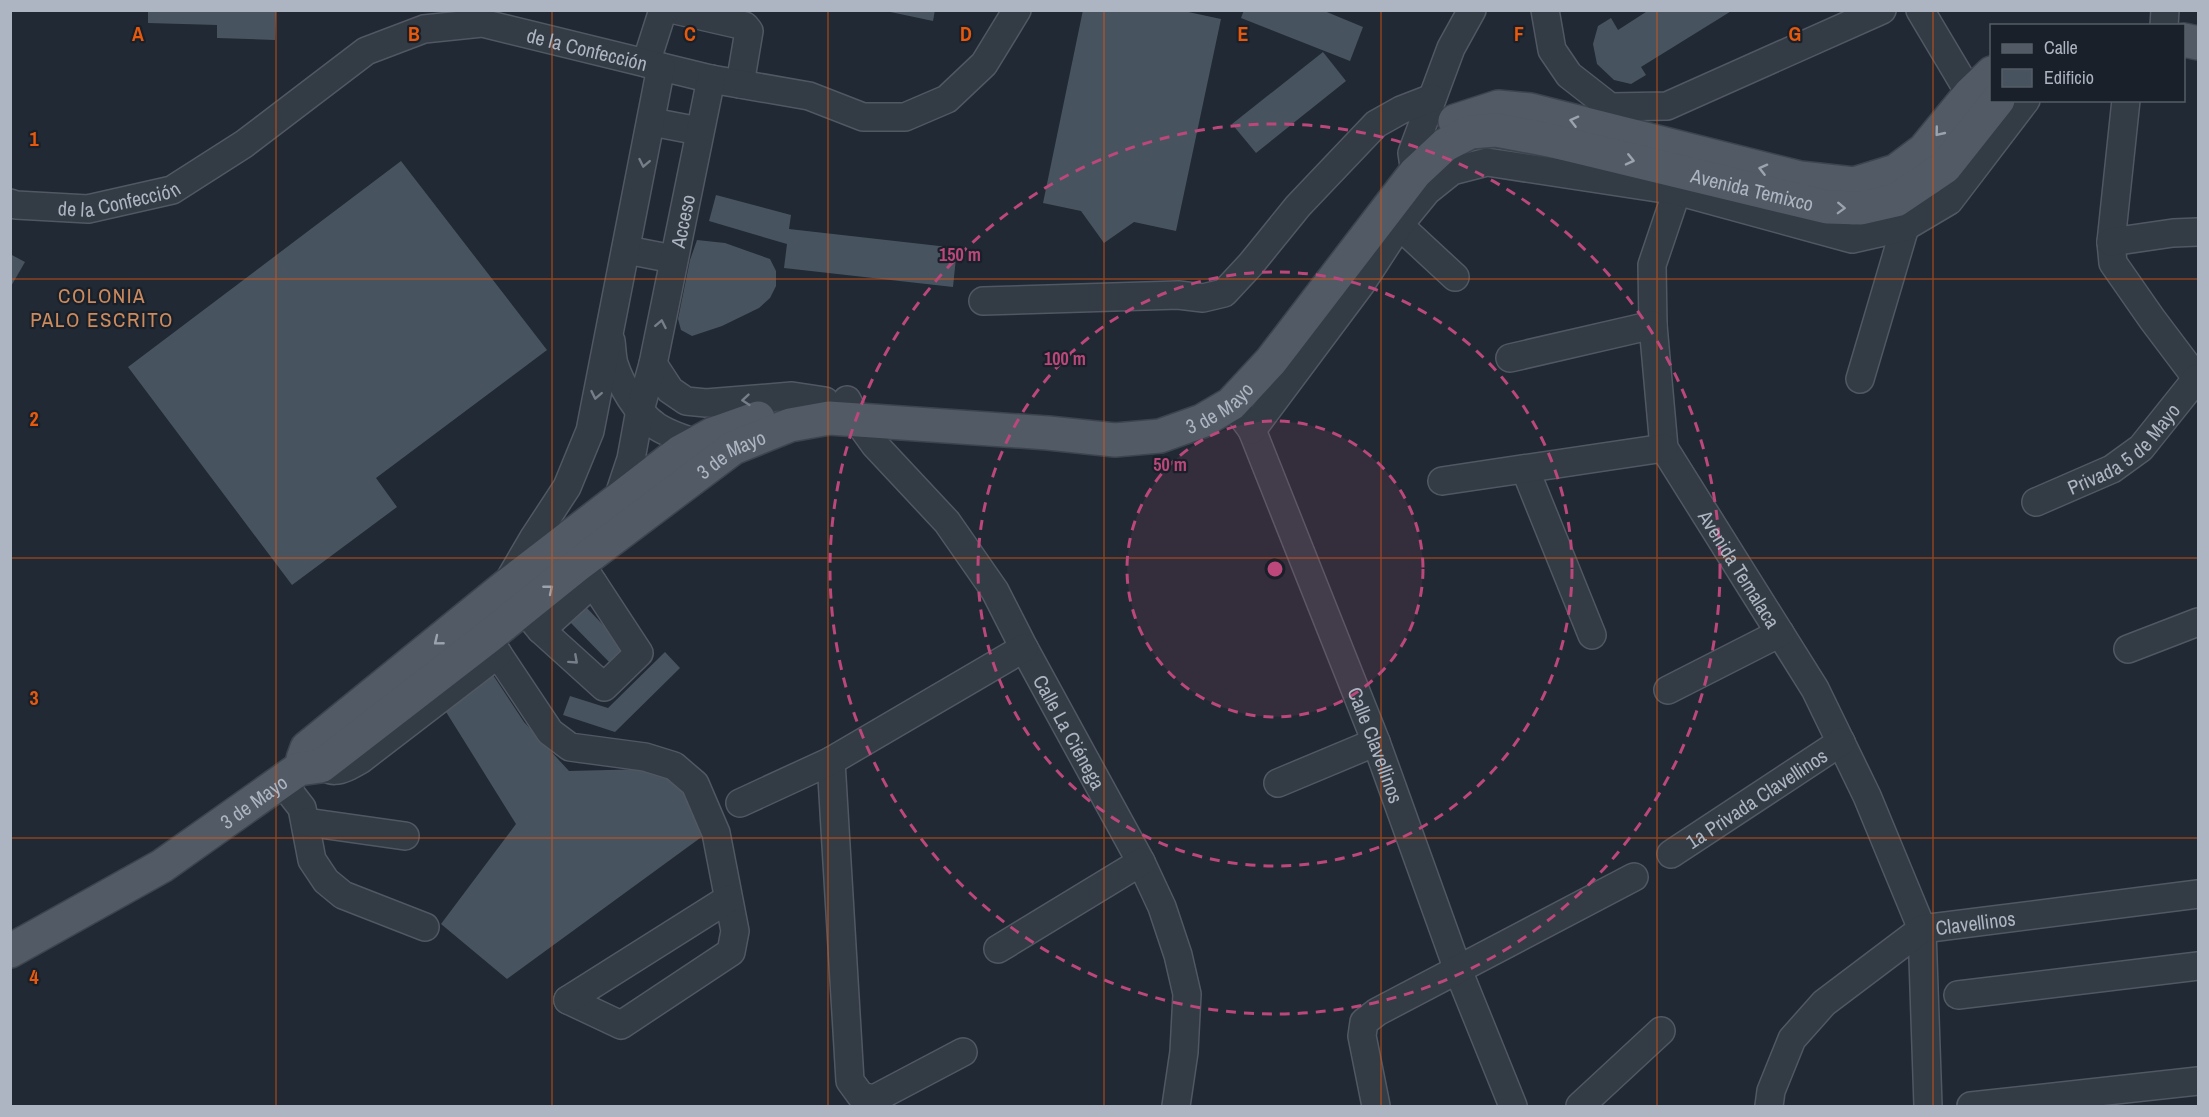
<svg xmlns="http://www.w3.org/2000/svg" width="2209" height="1117" font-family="'Archivo Narrow',sans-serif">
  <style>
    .building { fill: #485360 }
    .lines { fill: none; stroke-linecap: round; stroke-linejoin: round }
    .minor-casing { stroke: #515863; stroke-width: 30 }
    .major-casing { stroke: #3d444e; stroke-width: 36 }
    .minor { stroke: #333b45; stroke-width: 27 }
    .major { stroke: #515a65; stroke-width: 33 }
    .oneway { stroke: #9ba3af }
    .oneway2 { stroke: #767e8a }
    .grid { fill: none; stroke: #e8590c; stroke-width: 1.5; stroke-opacity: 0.55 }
    .ring { fill: none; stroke: #bc477a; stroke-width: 3; stroke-dasharray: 10 8 }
    .labels { text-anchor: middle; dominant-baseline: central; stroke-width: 4.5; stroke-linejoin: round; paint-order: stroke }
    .street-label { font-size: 20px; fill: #adb5c2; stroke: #192029 }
    .neighbourhood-label { font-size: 21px; letter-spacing: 1.5px; fill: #cc8b5e; stroke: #192029 }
    .grid-label { font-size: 20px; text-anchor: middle; font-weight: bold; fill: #e8590c; stroke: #192029; stroke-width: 4.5; stroke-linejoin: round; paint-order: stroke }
    .centre { fill: #bc477a; stroke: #192029; stroke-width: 3 }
    .ring-label { font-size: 18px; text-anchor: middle; font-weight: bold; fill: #bc477a; stroke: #192029; stroke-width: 4.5; stroke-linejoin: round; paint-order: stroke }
  </style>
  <rect width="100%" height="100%" fill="#202934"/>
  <g class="building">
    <path d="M148,10H276L275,40L217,38V25L148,23Z"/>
    <path d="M881,10H935L933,21Z"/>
    <path d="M1083,10H1179L1221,19L1176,231L1134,222L1104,243L1081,211L1043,203Z"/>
    <path d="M1244,10H1322L1363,27L1350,61L1241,18Z"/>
    <path d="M1649,10H1733L1641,67L1646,75L1631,84L1614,80L1597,64L1593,44L1598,26L1611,18L1618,30Z"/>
    <path d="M1323,52L1346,81L1256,153L1232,124Z"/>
    <path d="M401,161L547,350L376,478L397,507L292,585L128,367Z"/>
    <path d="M716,195L791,215L789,229L957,248L953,287L784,268L787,244L709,221Z"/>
    <path d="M697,240L725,243L770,259L776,271V286L770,298L759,308L722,326L692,336L681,330L678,319L690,260Z"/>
    <path d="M10,254L25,262L10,288Z"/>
    <path d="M585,606L628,651L613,666L569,621Z"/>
    <path d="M665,652L680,668L615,732L563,715L570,696L608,708Z"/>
    <path d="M491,672L524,722L569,771L647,769L687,785L707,833L507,979L441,924L516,824L443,707Z"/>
  </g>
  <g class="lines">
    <defs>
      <g id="minor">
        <path d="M675,10L745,26L749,31L740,84"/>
        <path d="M1545,10L1552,50L1569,75L1610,107L1667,106L1882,10"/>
        <path d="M1920,10L1970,94L1981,109"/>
        <path d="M2164,26L2165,10"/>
        <path d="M646,63L662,13L667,10"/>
        <path d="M2126,100L2111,242L2113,263L2152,319L2198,380"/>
        <path d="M652,122L699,131"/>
        <path d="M1423,186L1415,173L1412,153L1451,48L1472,10"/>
        <path id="s1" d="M1677,191L1652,265L1653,325L1664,448L1815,689L1867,796L1922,929L1928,1106"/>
        <path id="s2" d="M10,203L16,205L88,209L172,190L244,144L366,51L424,29L482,23L711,79L809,96L863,117H905L947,99L984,64L1017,10"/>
        <path d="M1387,214L1455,277"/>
        <path d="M2111,242L2173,233L2198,232"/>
        <path d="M627,250L673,259"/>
        <path d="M983,301L1178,295L1203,298L1224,293L1251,264L1298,206L1376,124L1401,110L1432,98"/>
        <path d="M611,341C612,348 612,357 614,364C621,385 637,413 656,426C670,435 696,443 712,447"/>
        <path d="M1510,358L1653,325"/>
        <path d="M653,364L670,390L686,401L706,403L792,396L825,401"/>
        <path d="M1860,379L1905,227"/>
        <path id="s3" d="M847,400L857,420L875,445L947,522L995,591L1024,648L1141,862L1162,907L1178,955L1187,994L1184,1052L1176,1106"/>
        <path id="s4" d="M1241,415L1252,430L1376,742L1458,970L1513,1106"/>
        <path d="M1252,430L1361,284L1400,224L1427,191L1452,171L1487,162L1677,191L1852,239L1905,227L1949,201L2026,100"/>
        <path d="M1525,469L1592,635"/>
        <path d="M1442,481L1664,448"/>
        <path id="s5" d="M2036,502L2112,469L2141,448L2197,378"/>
        <path id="s6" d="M615,507L631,459L640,410L653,364L711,79"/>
        <path d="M572,546L580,563L639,653L604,687L541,630L505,587L533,539L567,487L590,431L661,67"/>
        <path d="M482,618L488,637L498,654L550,732L570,747L645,757L674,766L695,784L716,833L735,931L731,952L621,1025L568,1000"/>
        <path d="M541,630L593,583"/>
        <path d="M2128,649L2198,622"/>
        <path d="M1668,690L1780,633"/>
        <path d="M313,756C330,777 339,772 360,760L498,654"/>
        <path d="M831,761L850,1081L861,1096L874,1099L963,1052"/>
        <path d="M281,781L302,808L312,860L326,881L343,895L425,927"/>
        <path d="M1278,783L1376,742"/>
        <path d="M740,803L831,761L1024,648"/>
        <path d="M306,822L405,836"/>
        <path id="s7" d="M1671,854L1841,742"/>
        <path d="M998,949L1141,862"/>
        <path d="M1958,995L2198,966"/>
        <path d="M568,1000L728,899"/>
        <path d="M1376,1106L1362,1036L1364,1022L1377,1012L1634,877"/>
        <path d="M1580,1106L1661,1031"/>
        <path id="s8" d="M1769,1106L1771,1091L1792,1039L1824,1003L1922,929L2198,894"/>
        <path d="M1971,1106L2198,1081"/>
      </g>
      <g id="major">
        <path d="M2184,40L2198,43"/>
        <path d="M1455,121L1498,107L1530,110L1800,178L1854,184L1896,171L1924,150L1970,94L1992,73"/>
        <path d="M303,759L307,748L505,587L680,452L713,434L758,418"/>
        <path id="s9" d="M10,951L162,866L299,769L321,766L488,637L580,563L733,448L790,425L829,418L1048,433L1115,440L1160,436L1202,421L1231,404L1271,361L1415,173L1445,145L1470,132L1496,130L1549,140L1827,207L1861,208L1896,200L1945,167L1998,100"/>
      </g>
    </defs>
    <use href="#minor" class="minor-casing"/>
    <use href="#major" class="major-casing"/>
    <use href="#minor" class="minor"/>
    <use href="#major" class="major"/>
  </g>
  <defs><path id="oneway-chevron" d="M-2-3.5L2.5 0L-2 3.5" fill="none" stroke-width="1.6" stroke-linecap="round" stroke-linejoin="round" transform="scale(1.5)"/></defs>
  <g class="oneway">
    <use href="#oneway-chevron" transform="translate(1574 121) rotate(-166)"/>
    <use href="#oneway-chevron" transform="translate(1939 132) rotate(129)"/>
    <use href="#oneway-chevron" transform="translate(1630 160) rotate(13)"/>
    <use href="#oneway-chevron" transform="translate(1763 169) rotate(-166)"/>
    <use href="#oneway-chevron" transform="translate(1841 208) rotate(2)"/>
    <use href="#oneway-chevron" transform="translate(549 589) rotate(-39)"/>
    <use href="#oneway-chevron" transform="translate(438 641) rotate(141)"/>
  </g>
  <g class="oneway2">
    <use href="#oneway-chevron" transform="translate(644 163) rotate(101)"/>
    <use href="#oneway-chevron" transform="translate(661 324) rotate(-79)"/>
    <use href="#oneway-chevron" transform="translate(596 395) rotate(101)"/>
    <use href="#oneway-chevron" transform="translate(746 400) rotate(175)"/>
    <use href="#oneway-chevron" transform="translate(574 660) rotate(42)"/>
  </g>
  <path class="grid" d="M276,10V1106M552,10V1106M828,10V1106M1104,10V1106M1381,10V1106M1657,10V1106M1933,10V1106M10,279H2198M10,558H2198M10,838H2198"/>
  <circle cx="1275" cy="569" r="148" fill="#bc477a" fill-opacity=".12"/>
  <g class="ring">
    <circle cx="1275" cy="569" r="148"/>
    <circle cx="1275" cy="569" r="297"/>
    <circle cx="1275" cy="569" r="445"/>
  </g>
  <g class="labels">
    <g class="street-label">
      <text stroke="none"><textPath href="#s2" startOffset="632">de la Confección</textPath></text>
      <text stroke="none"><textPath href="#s9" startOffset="2050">Avenida Temixco</textPath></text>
      <text stroke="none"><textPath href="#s2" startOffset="110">de la Confección</textPath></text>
      <text stroke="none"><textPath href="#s6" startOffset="294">Acceso</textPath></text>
      <text stroke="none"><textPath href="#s9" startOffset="1384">3 de Mayo</textPath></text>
      <text stroke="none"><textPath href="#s5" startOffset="104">Privada 5 de Mayo</textPath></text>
      <text stroke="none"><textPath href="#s9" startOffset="880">3 de Mayo</textPath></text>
      <text stroke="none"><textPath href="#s1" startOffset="404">Avenida Temalaca</textPath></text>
      <text stroke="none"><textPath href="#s3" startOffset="402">Calle La Ciénega</textPath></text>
      <text stroke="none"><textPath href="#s4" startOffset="357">Calle Clavellinos</textPath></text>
      <text stroke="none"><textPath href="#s7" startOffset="102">1a Privada Clavellinos</textPath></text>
      <text stroke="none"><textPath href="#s9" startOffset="286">3 de Mayo</textPath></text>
      <text stroke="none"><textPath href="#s8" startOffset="296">Clavellinos</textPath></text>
    </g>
    <g class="neighbourhood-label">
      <text x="102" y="295">COLONIA<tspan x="102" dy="24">PALO ESCRITO</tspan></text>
    </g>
  </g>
  <g class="grid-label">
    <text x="138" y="41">A</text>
    <text x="414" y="41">B</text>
    <text x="690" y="41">C</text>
    <text x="966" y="41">D</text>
    <text x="1243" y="41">E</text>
    <text x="1519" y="41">F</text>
    <text x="1795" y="41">G</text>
    <text x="34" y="146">1</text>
    <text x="34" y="426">2</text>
    <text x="34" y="705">3</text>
    <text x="34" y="984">4</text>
  </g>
  <circle cx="1275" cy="569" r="9" class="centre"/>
  <g class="ring-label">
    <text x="960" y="261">150 m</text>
    <text x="1065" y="365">100 m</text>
    <text x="1170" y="471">50 m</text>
  </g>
  <rect width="2209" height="1117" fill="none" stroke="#adb5c2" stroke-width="24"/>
  <rect x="1990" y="24" width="195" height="78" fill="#192029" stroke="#545c66" stroke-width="1.5"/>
  <rect x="2002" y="44" width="30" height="9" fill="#515a65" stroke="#545c66" stroke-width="1.5"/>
  <text x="2044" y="54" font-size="18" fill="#adb5c2">Calle</text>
  <rect x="2002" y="69" width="30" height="18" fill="#485360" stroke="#545c66" stroke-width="1.5"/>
  <text x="2044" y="84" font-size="18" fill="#adb5c2">Edificio</text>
</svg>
